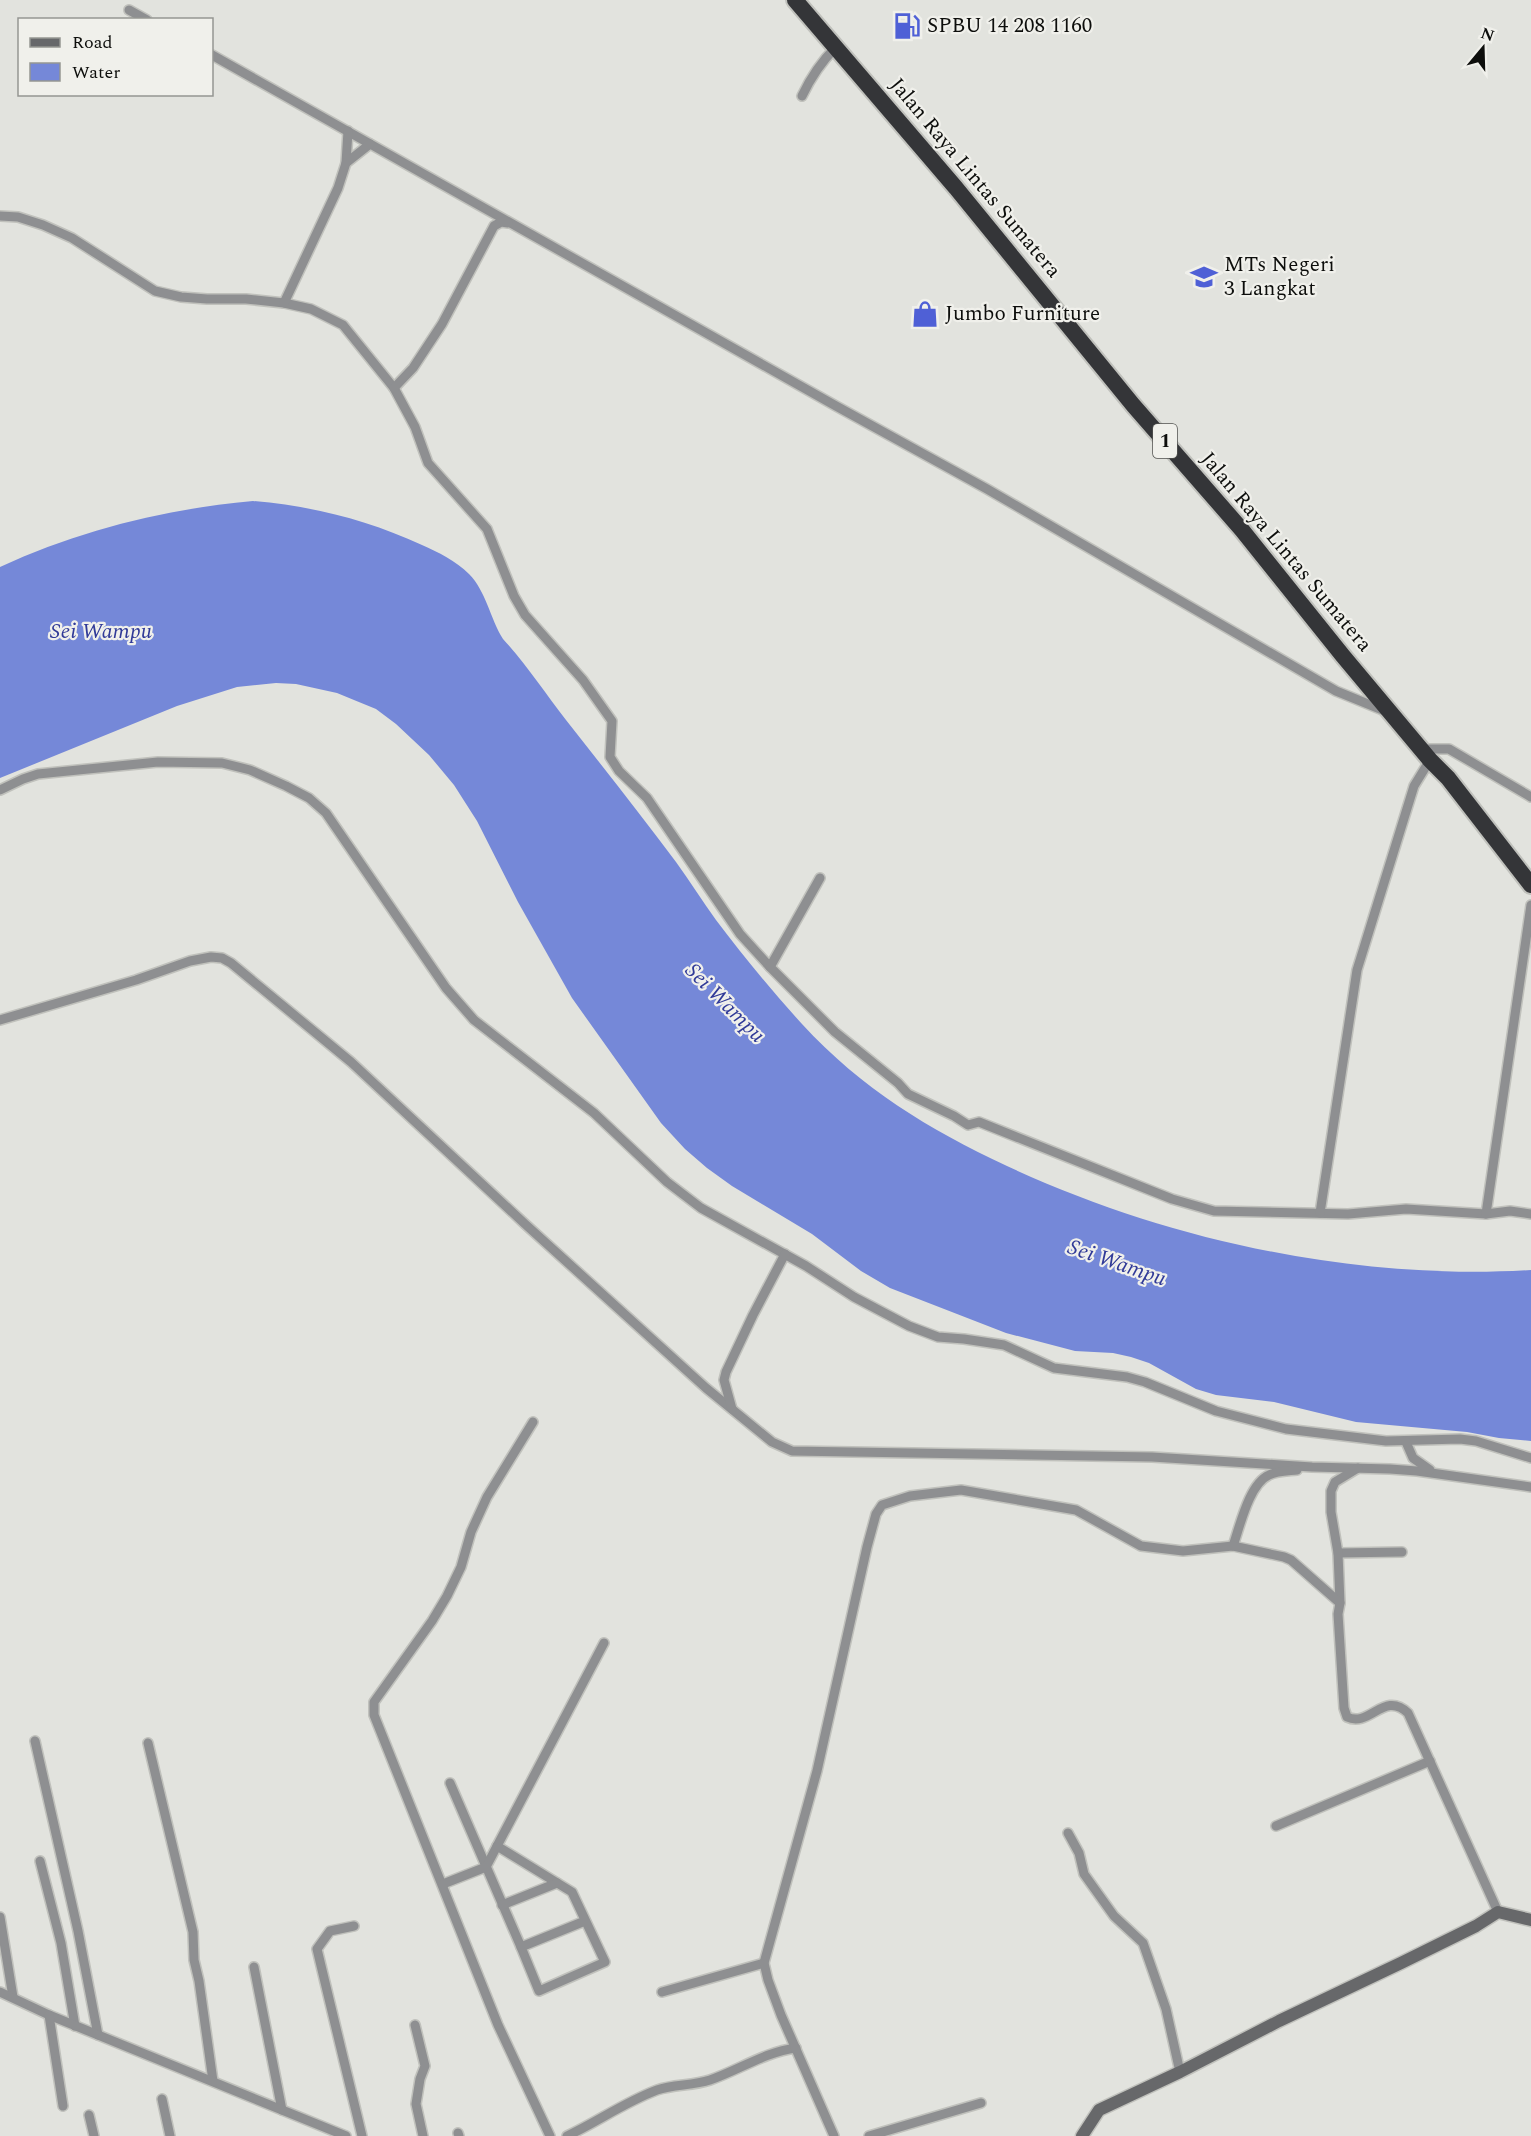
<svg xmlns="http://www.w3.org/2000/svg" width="1531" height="2136" font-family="Spectral,serif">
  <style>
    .water { fill: #7588d8 }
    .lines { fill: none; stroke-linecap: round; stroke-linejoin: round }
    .street-casing { stroke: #c0c1bc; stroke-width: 12 }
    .secondary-casing { stroke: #c0c1bc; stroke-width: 15 }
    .highway-casing { stroke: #c0c1bc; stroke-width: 20 }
    .street { stroke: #8e8f91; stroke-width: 9 }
    .secondary { stroke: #67686a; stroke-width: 12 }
    .highway { stroke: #343538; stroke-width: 16 }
    .labels { text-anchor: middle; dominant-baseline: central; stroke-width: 4.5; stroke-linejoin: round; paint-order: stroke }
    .shield { fill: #f0f0eb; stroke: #51524f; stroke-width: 1.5 }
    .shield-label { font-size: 20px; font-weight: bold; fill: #0d0e0c }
    .poi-label { font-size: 21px; fill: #0d0e0c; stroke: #f0f0eb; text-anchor: start }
    .street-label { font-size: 21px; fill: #0d0e0c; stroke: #f0f0eb }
    .water-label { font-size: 22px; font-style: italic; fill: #303a98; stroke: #f0f0eb }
  </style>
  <rect width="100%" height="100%" fill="#e2e3de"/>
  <path class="water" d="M253,501C312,506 368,520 422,545C438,552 456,561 469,574C486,591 490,618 503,639C526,664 545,693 566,720C603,767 640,814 676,862C690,881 702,901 716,920C743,956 772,991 802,1024C862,1089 928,1129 1007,1166C1166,1240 1355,1281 1531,1270V1441L1499,1438L1467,1432L1356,1422L1274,1402L1216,1395L1196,1389L1149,1363L1131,1357L1113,1353L1075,1351L1006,1333L890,1288L861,1271L812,1234L732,1186L707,1168L685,1149L661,1123L572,998L518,902L477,821L454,785L429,755L396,724L376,709L354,700L337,693L296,684L276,683L237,687L177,706L0,778V567C80,530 165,509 253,501Z"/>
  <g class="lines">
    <defs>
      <g id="street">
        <path d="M129,10L147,20"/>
        <path d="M212,55L836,406L987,489L1336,691L1385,711"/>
        <path d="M802,96C811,77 821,62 836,47"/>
        <path d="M346,163L348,131"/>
        <path d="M0,216L18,217L43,225L72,238L155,291L181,297L207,299H246L284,303L311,309L343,325L394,388L415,427L428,463L487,529L514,596L525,615L583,680L612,721L610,757L619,771L647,798L740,934L770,967"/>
        <path d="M284,303L338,188L346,163L370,144"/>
        <path d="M394,388L413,368L442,324L494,226L501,222L508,223"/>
        <path d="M1421,749H1449L1531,797"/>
        <path d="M0,790L23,779L38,774L158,762L222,763L250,770L286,786L309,798L326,813L446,988L474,1020L594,1113L667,1182L701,1208L806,1266L854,1297L909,1326L938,1337L964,1339L1004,1345L1054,1368L1127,1377L1145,1382L1216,1411L1286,1429L1386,1441L1460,1439L1476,1441L1531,1458"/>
        <path d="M820,878L770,967L835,1032L898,1083L908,1094L954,1116L968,1125L979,1122L1172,1199L1214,1211L1348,1214L1406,1209L1486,1214L1510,1211L1531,1214"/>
        <path d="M0,1020L136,980L190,961L211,957L222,958L231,963L351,1062L525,1224L706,1388L772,1442L792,1451L1152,1457L1312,1467L1390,1469L1417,1471L1531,1487"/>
        <path d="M1320,1213L1357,970L1414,786L1430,760"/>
        <path d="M1486,1214L1531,905"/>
        <path d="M732,1409L724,1380L726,1372L753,1315L785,1254"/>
        <path d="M533,1422L487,1497L471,1532L461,1567L447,1596L432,1621L374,1702V1715L498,2025L550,2136"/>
        <path d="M1406,1442L1413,1458L1430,1470"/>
        <path d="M1233,1546C1240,1526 1249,1484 1269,1475C1277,1471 1289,1471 1297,1470"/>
        <path d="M1338,1553L1402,1552"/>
        <path d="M1340,1603L1338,1553L1331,1512V1491L1335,1482L1358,1468"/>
        <path d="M35,1741L78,1931L98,2035"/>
        <path d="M148,1743L193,1932L194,1960L199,1981L213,2081"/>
        <path d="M450,1783L521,1947"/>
        <path d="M1276,1826L1430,1761"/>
        <path d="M1068,1833L1079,1853L1084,1874L1114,1916L1143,1943L1166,2009L1180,2072"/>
        <path d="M497,1846L572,1892L605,1962L539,1991L521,1947L585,1921"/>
        <path d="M40,1861L61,1943L75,2026"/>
        <path d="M443,1884L486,1867L604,1643"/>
        <path d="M502,1905L557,1883"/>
        <path d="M0,1917L13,1997"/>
        <path d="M354,1926L330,1931L317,1949L362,2136"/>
        <path d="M254,1967L282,2110"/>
        <path d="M0,1992L49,2015L346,2136"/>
        <path d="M662,1992L764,1963"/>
        <path d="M49,2015L63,2106"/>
        <path d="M415,2025L425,2066L420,2079L416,2104L423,2136"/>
        <path d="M162,2099L170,2136"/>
        <path d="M89,2115L94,2136"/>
        <path d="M458,2133L459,2136"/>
        <path d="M567,2136C597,2122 625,2102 657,2090C674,2084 692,2086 710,2080C739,2070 765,2052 796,2048"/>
        <path d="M834,2136L781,2015L768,1980L764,1963L817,1771L867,1547L876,1514L882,1505L910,1496L961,1490L1076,1510L1141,1546L1183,1551L1233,1546L1284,1557L1291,1560L1340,1603L1338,1614L1344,1708L1347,1717C1370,1728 1384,1690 1408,1713L1498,1912"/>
        <path d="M869,2136L981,2103"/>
      </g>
      <path id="secondary" d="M1082,2136L1099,2110L1180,2072L1279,2021L1401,1963L1476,1926L1498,1912L1531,1920"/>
      <path id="highway" d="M795,0L956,188L1133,405L1242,530L1343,656L1430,760L1448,778L1531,885"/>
    </defs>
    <use href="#street" class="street-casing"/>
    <use href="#secondary" class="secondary-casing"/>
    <use href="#highway" class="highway-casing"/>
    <use href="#street" class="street"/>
    <use href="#secondary" class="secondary"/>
    <use href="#highway" class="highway"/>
  </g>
  <defs>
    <symbol id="fuel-bare" viewBox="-9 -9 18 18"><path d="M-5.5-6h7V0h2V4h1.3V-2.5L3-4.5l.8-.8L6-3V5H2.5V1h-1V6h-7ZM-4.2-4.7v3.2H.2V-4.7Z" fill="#4f60d6" stroke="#f0f0eb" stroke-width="2.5" paint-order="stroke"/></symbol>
    <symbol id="school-bare" viewBox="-9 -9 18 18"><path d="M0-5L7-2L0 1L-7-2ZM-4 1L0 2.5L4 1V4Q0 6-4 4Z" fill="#4f60d6" stroke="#f0f0eb" stroke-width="2.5" paint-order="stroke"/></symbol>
    <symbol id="shop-bare" viewBox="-9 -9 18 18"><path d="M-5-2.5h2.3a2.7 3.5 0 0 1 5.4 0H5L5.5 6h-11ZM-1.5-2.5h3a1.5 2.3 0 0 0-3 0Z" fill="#4f60d6" stroke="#f0f0eb" stroke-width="2.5" paint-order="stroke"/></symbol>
  </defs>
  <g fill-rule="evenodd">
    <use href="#fuel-bare" x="888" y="7" width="38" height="38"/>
    <use href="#school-bare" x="1185" y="258" width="38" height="38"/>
    <use href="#shop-bare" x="906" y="295" width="38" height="38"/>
  </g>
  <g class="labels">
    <rect class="shield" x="1153" y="424" width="24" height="34" rx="4.5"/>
    <g class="shield-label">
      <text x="1165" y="441">1</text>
    </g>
    <g class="poi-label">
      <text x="927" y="26">SPBU 14 208 1160</text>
      <text x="1224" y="265">MTs Negeri<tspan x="1224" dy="24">3 Langkat</tspan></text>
      <text x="945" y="314">Jumbo Furniture</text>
    </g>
    <g class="street-label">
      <text transform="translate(975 178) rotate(50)">Jalan Raya Lintas Sumatera</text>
      <text transform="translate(1286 552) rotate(50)">Jalan Raya Lintas Sumatera</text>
    </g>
    <g class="water-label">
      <text x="101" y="631">Sei Wampu</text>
      <text transform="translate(725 1003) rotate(45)">Sei Wampu</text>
      <text transform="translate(1117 1263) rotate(19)">Sei Wampu</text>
    </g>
  </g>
  <rect x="18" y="18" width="195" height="78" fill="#f0f0eb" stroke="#959692" stroke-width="1.5"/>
  <rect x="30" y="38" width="30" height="9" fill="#67686a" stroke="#959692" stroke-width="1.5"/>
  <text x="72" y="48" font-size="18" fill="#0d0e0c">Road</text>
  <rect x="30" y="63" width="30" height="18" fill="#7588d8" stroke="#959692" stroke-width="1.5"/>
  <text x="72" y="78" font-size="18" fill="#0d0e0c">Water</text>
  <g transform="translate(1483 48) rotate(19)" stroke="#f0f0eb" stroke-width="4.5" paint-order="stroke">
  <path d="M0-4.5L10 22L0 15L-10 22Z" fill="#0d0e0c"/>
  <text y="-9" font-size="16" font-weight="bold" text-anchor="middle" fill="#0d0e0c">N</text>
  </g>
</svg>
